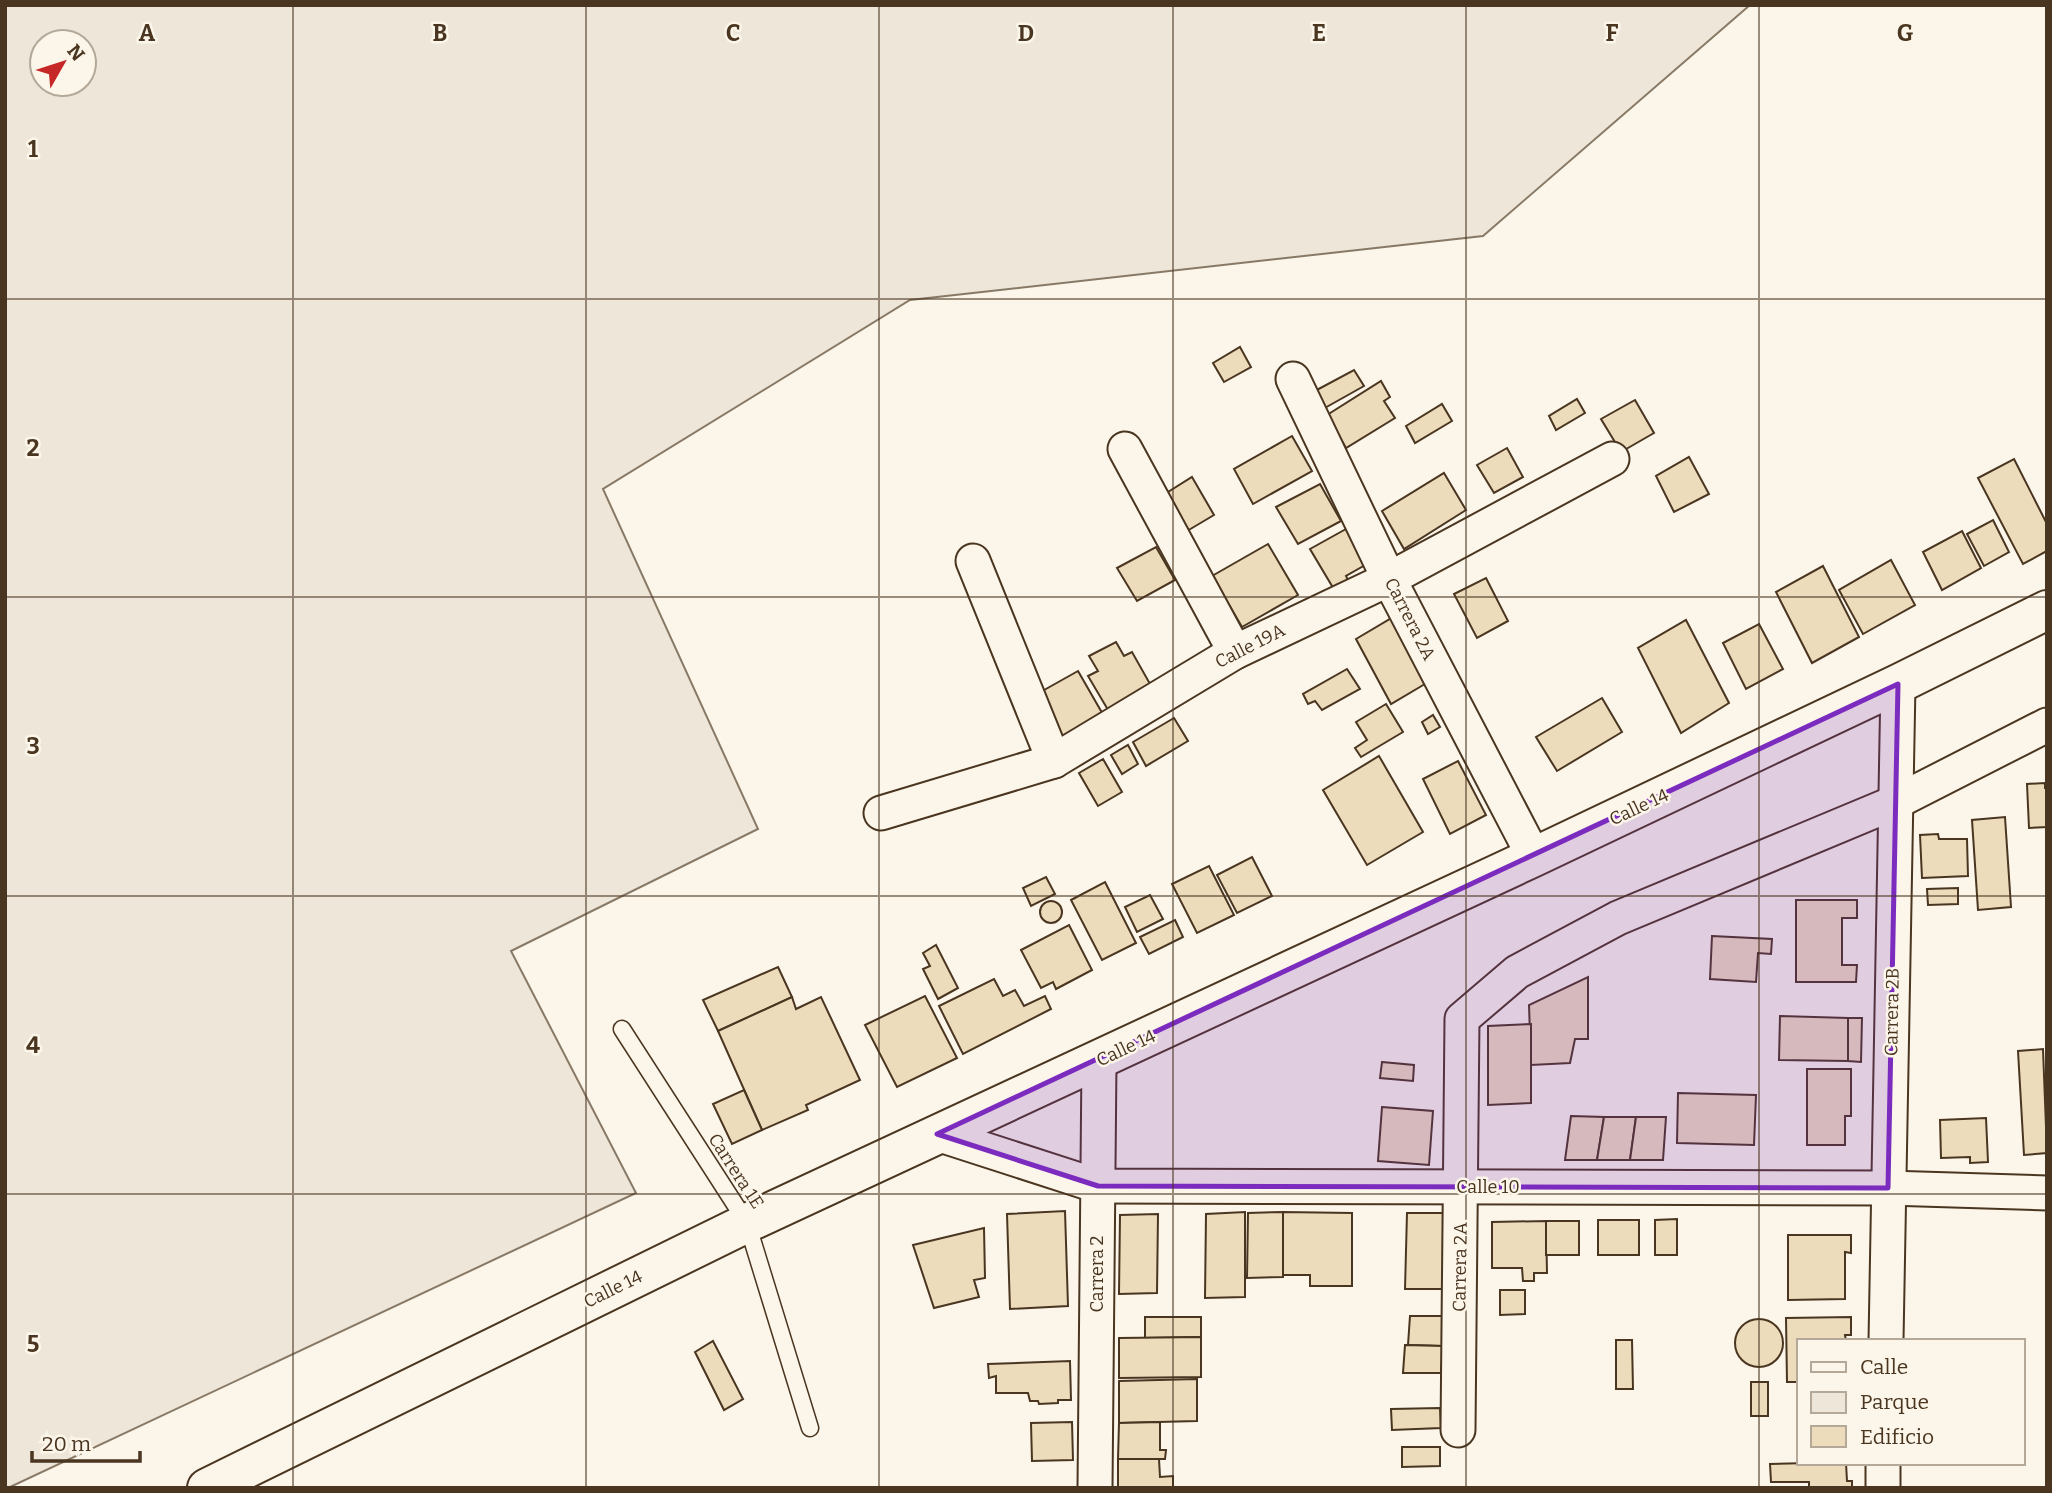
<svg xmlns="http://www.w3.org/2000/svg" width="2052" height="1493" font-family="Bitter,serif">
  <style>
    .green { fill: #ede6d9; stroke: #887966; stroke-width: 2; fill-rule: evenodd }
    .building { fill: #ecdcbc; stroke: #4a3520; stroke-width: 2 }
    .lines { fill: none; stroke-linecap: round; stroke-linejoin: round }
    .service-casing { stroke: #4a3520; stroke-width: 19 }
    .minor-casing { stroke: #4a3520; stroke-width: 37 }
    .trunk-casing { stroke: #4a3520; stroke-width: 42 }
    .service { stroke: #fbf6e9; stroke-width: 16 }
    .minor { stroke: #fbf6e9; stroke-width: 33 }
    .trunk { stroke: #fbf6e9; stroke-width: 38 }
    .marked { fill: #7b2cbf; fill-opacity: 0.2; stroke: #7b2cbf; stroke-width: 5; stroke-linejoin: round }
    .grid { fill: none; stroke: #4a3520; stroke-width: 2; stroke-opacity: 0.55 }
    .labels { text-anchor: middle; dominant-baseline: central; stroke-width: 5; stroke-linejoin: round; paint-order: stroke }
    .street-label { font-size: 18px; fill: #4a3520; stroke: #fbf6e9 }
    .grid-label { font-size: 23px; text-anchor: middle; font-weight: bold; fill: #4a3520; stroke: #fbf6e9; stroke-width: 5; stroke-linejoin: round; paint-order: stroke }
  </style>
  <rect width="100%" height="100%" fill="#fbf6e9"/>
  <path class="green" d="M5,5H1750L1483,236L910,300L603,489L758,829L511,951L636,1193L8,1488H5ZM42,42H84V84H42Z"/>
  <g class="building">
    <path d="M1240,347L1251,367L1224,382L1213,363Z"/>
    <path d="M1354,370L1364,386L1323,409L1313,392Z"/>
    <path d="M1381,381L1390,397L1384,401L1395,418L1346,448L1327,415Z"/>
    <path d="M1577,399L1585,413L1556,430L1549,416Z"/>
    <path d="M1635,400L1654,433L1621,452L1601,419Z"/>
    <path d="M1442,404L1452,421L1415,443L1406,426Z"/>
    <path d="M1292,436L1312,471L1253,504L1234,469Z"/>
    <path d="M1507,448L1523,477L1494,493L1477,465Z"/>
    <path d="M1689,457L1709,494L1674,512L1656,476Z"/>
    <path d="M2014,459L2047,524V551L2023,564L1978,478Z"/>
    <path d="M1444,473L1466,510L1404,549L1382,511Z"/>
    <path d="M1192,477L1214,515L1182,534L1160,497Z"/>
    <path d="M1320,484L1341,521L1298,544L1276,507Z"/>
    <path d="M1993,520L2009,552L1984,566L1967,534Z"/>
    <path d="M1346,529L1367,564L1346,576L1349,582L1335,591L1310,549Z"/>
    <path d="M1962,531L1981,568L1942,590L1923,552Z"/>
    <path d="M1268,544L1298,595L1242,627L1212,576Z"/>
    <path d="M1156,547L1175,580L1137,601L1117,568Z"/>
    <path d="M1891,560L1915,605L1863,634L1839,590Z"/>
    <path d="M1823,566L1859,637L1812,663L1776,592Z"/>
    <path d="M1486,578L1508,621L1477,638L1454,594Z"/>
    <path d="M1395,616L1430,681L1391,704L1356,639Z"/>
    <path d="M1686,620L1729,703L1681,733L1638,648Z"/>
    <path d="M1759,624L1783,669L1746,689L1723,643Z"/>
    <path d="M1116,642L1124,656L1132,652L1154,691L1111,715L1088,676L1098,671L1089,656Z"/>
    <path d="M1347,669L1360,689L1322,710L1315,701L1308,704L1303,694Z"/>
    <path d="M1078,671L1105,718L1065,741L1037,694Z"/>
    <path d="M1602,698L1622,732L1557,771L1536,737Z"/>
    <path d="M1386,704L1403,732L1361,757L1355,748L1367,740L1356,722Z"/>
    <path d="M1433,715L1440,727L1428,734L1422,722Z"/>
    <path d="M1174,718L1188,741L1146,766L1133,742Z"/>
    <path d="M1128,745L1138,764L1122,774L1111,755Z"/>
    <path d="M1379,756L1423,832L1367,865L1323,790Z"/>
    <path d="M1103,759L1122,792L1098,806L1079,773Z"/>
    <path d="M1458,761L1486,815L1450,834L1423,779Z"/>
    <path d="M2045,783V788H2047V827L2029,828L2027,784Z"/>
    <path d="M2005,817L2011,907L1978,910L1972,820Z"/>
    <path d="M1938,834L1939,839H1967L1968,876L1922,878L1920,835Z"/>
    <path d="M1252,857L1272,896L1237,913L1217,875Z"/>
    <path d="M1209,866L1234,915L1197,933L1172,884Z"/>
    <path d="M1046,877L1055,894L1031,906L1023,888Z"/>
    <path d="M1105,882L1136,943L1102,960L1071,900Z"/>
    <path d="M1958,888V904L1928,905L1927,889Z"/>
    <path d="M1150,895L1163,919L1137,932L1125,907Z"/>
    <path d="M1796,900H1857V918H1842V965H1857L1856,982H1796Z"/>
    <circle cx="1051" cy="912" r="11"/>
    <path d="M1175,920L1183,937L1149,954L1140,937Z"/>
    <path d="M1069,925L1092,970L1056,989L1053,982L1041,988L1021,950Z"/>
    <path d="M1712,936L1772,939L1771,954L1758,953L1756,982L1710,979Z"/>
    <path d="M936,945L958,988L938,999L923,969L930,966L923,953Z"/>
    <path d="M778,967L792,997L718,1031L703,1000Z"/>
    <path d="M1588,977V1039H1575L1570,1063L1531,1065L1529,1005Z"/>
    <path d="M994,979L1003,996L1015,990L1024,1006L1045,996L1051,1009L963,1054L939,1006Z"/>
    <path d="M925,996L957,1058L897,1087L865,1025Z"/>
    <path d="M792,997L796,1009L821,997L860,1080L806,1105L808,1110L762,1130L718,1031Z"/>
    <path d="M1780,1016L1848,1018V1061L1779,1060Z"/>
    <path d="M1848,1018H1862L1861,1062L1848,1061Z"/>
    <path d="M1531,1024V1103L1488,1105V1026Z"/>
    <path d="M2043,1049L2047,1153L2024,1155L2018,1051Z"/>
    <path d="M1382,1062L1414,1065L1413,1081L1380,1078Z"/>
    <path d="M1807,1069H1851V1116H1845V1145H1807Z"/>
    <path d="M744,1090L762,1130L732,1144L713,1104Z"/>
    <path d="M1678,1093L1756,1095L1754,1145L1677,1143Z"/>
    <path d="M1382,1107L1433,1111L1429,1165L1378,1161Z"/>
    <path d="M1571,1116L1604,1117L1597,1160H1565Z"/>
    <path d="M1604,1117H1636L1630,1160H1597Z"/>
    <path d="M1636,1117H1666L1663,1160H1630Z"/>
    <path d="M1986,1118L1988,1162L1970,1163V1157L1941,1158L1940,1120Z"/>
    <path d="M1065,1211L1068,1306L1010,1309L1007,1214Z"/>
    <path d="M1245,1212V1297L1205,1298L1206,1214Z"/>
    <path d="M1283,1212L1352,1213V1286H1310V1275H1283Z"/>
    <path d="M1283,1212V1277L1247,1278L1248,1213Z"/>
    <path d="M1407,1213H1451L1443,1289H1405Z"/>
    <path d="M1158,1214L1157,1293L1119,1294L1120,1215Z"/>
    <path d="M1677,1219V1255H1655V1220Z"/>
    <rect x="1598" y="1220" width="41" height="35"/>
    <path d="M1546,1221L1547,1273H1534V1281H1523L1522,1268H1492V1222Z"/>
    <rect x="1546" y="1221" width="33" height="34"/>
    <path d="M984,1228L985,1278L974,1280L979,1297L934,1308L913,1245Z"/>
    <path d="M1788,1235H1851V1253L1845,1252V1299L1788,1300Z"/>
    <path d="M1500,1290H1525V1314L1500,1315Z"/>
    <path d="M1410,1316H1445L1443,1346L1408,1345Z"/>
    <path d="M1145,1317H1201V1337L1145,1338Z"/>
    <path d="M1851,1317V1335H1845L1846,1341H1798V1382H1787L1786,1318Z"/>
    <circle cx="1759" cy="1343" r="24"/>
    <path d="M1201,1337V1377L1119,1378V1338Z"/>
    <path d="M1616,1340H1632L1633,1389H1616Z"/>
    <path d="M713,1341L743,1399L724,1410L695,1352Z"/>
    <path d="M1405,1345L1443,1346L1441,1373H1403Z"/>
    <path d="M1070,1361L1071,1400H1058V1403L1039,1404L1038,1401H1030L1028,1393H996V1376L989,1378L988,1364Z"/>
    <path d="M1197,1379V1421L1119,1423V1381Z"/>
    <rect x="1751" y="1382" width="17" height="34"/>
    <path d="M1440,1408L1441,1428L1392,1430L1391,1409Z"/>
    <path d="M1072,1422L1073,1460L1032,1461L1031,1423Z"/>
    <path d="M1160,1422V1450H1166L1165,1459H1118L1119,1423Z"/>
    <path d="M1402,1447H1440V1466L1402,1467Z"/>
    <path d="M1118,1459H1159L1160,1477L1173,1476V1488H1118Z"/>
    <path d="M1809,1463H1846L1847,1481H1852V1488H1809V1482H1771L1770,1464Z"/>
  </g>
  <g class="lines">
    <defs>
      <path id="service" d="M622,1029L747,1223L810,1428"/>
      <g id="minor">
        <path d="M1293,379L1389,579L1534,857"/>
        <path d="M1125,449L1235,652"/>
        <path d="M973,561L1054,761"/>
        <path d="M881,813L1054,761L1235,652L1389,579L1612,459"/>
        <path d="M937,1134L1098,1186L1888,1188L2047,1193"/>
        <path d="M1886,1341L1898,684"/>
        <path d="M1458,1430L1462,1019L1517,972L1618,918L1896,802L2047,725"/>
        <path d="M1095,1488L1099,1061"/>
        <path d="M1883,1488V1463"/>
      </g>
      <path id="trunk" d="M207,1488L747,1223L1534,857L1898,684L2047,610"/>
    </defs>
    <use href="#service" class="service-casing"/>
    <use href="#minor" class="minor-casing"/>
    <use href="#trunk" class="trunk-casing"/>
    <use href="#service" class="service"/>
    <use href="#minor" class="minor"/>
    <use href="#trunk" class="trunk"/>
  </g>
  <path class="marked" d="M1898,684L1888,1188L1098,1186L937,1134Z"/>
  <path class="grid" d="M293,5V1488M586,5V1488M879,5V1488M1173,5V1488M1466,5V1488M1759,5V1488M5,299H2047M5,597H2047M5,896H2047M5,1194H2047"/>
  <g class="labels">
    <g class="street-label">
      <text transform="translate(1410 619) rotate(63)">Carrera 2A</text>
      <text transform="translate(1250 646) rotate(-27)">Calle 19A</text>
      <text transform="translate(1639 807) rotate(-25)">Calle 14</text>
      <text transform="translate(1892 1012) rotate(-89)">Carrera 2B</text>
      <text transform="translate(1126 1048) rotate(-25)">Calle 14</text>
      <text transform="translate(736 1171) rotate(57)">Carrera 1E</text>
      <text x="1488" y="1187">Calle 10</text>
      <text transform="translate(1460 1267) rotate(-89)">Carrera 2A</text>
      <text transform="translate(1097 1274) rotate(-90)">Carrera 2</text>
      <text transform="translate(613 1289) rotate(-26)">Calle 14</text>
    </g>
  </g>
  <g class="grid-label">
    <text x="147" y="41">A</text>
    <text x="440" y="41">B</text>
    <text x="733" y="41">C</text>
    <text x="1026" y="41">D</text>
    <text x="1319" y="41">E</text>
    <text x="1612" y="41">F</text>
    <text x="1905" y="41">G</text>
    <text x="33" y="157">1</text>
    <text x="33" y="456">2</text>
    <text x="33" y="754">3</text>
    <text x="33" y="1053">4</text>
    <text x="33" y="1352">5</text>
  </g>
  <rect width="2052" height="1493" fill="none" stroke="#4a3520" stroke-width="14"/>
  <rect x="1797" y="1339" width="228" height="126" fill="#fbf6e9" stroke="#b4a999" stroke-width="2"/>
  <rect x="1811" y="1362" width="35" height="10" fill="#fbf6e9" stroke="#b4a999" stroke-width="2"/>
  <text x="1860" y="1374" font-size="21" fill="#4a3520">Calle</text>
  <rect x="1811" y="1392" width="35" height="21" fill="#ede6d9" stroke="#b4a999" stroke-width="2"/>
  <text x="1860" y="1409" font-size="21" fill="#4a3520">Parque</text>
  <rect x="1811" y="1426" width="35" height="21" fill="#ecdcbc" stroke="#b4a999" stroke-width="2"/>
  <text x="1860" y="1444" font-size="21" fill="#4a3520">Edificio</text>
  <g transform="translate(63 63) rotate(51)"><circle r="33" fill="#fbf6e9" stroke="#b4a999" stroke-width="2"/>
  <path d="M0-5L12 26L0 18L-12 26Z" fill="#c62828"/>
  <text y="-10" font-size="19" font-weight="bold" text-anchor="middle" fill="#4a3520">N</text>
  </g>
  <path d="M32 1451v10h108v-10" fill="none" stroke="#4a3520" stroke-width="3.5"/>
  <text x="42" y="1451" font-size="21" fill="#4a3520" stroke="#fbf6e9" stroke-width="5" paint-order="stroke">20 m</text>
</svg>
